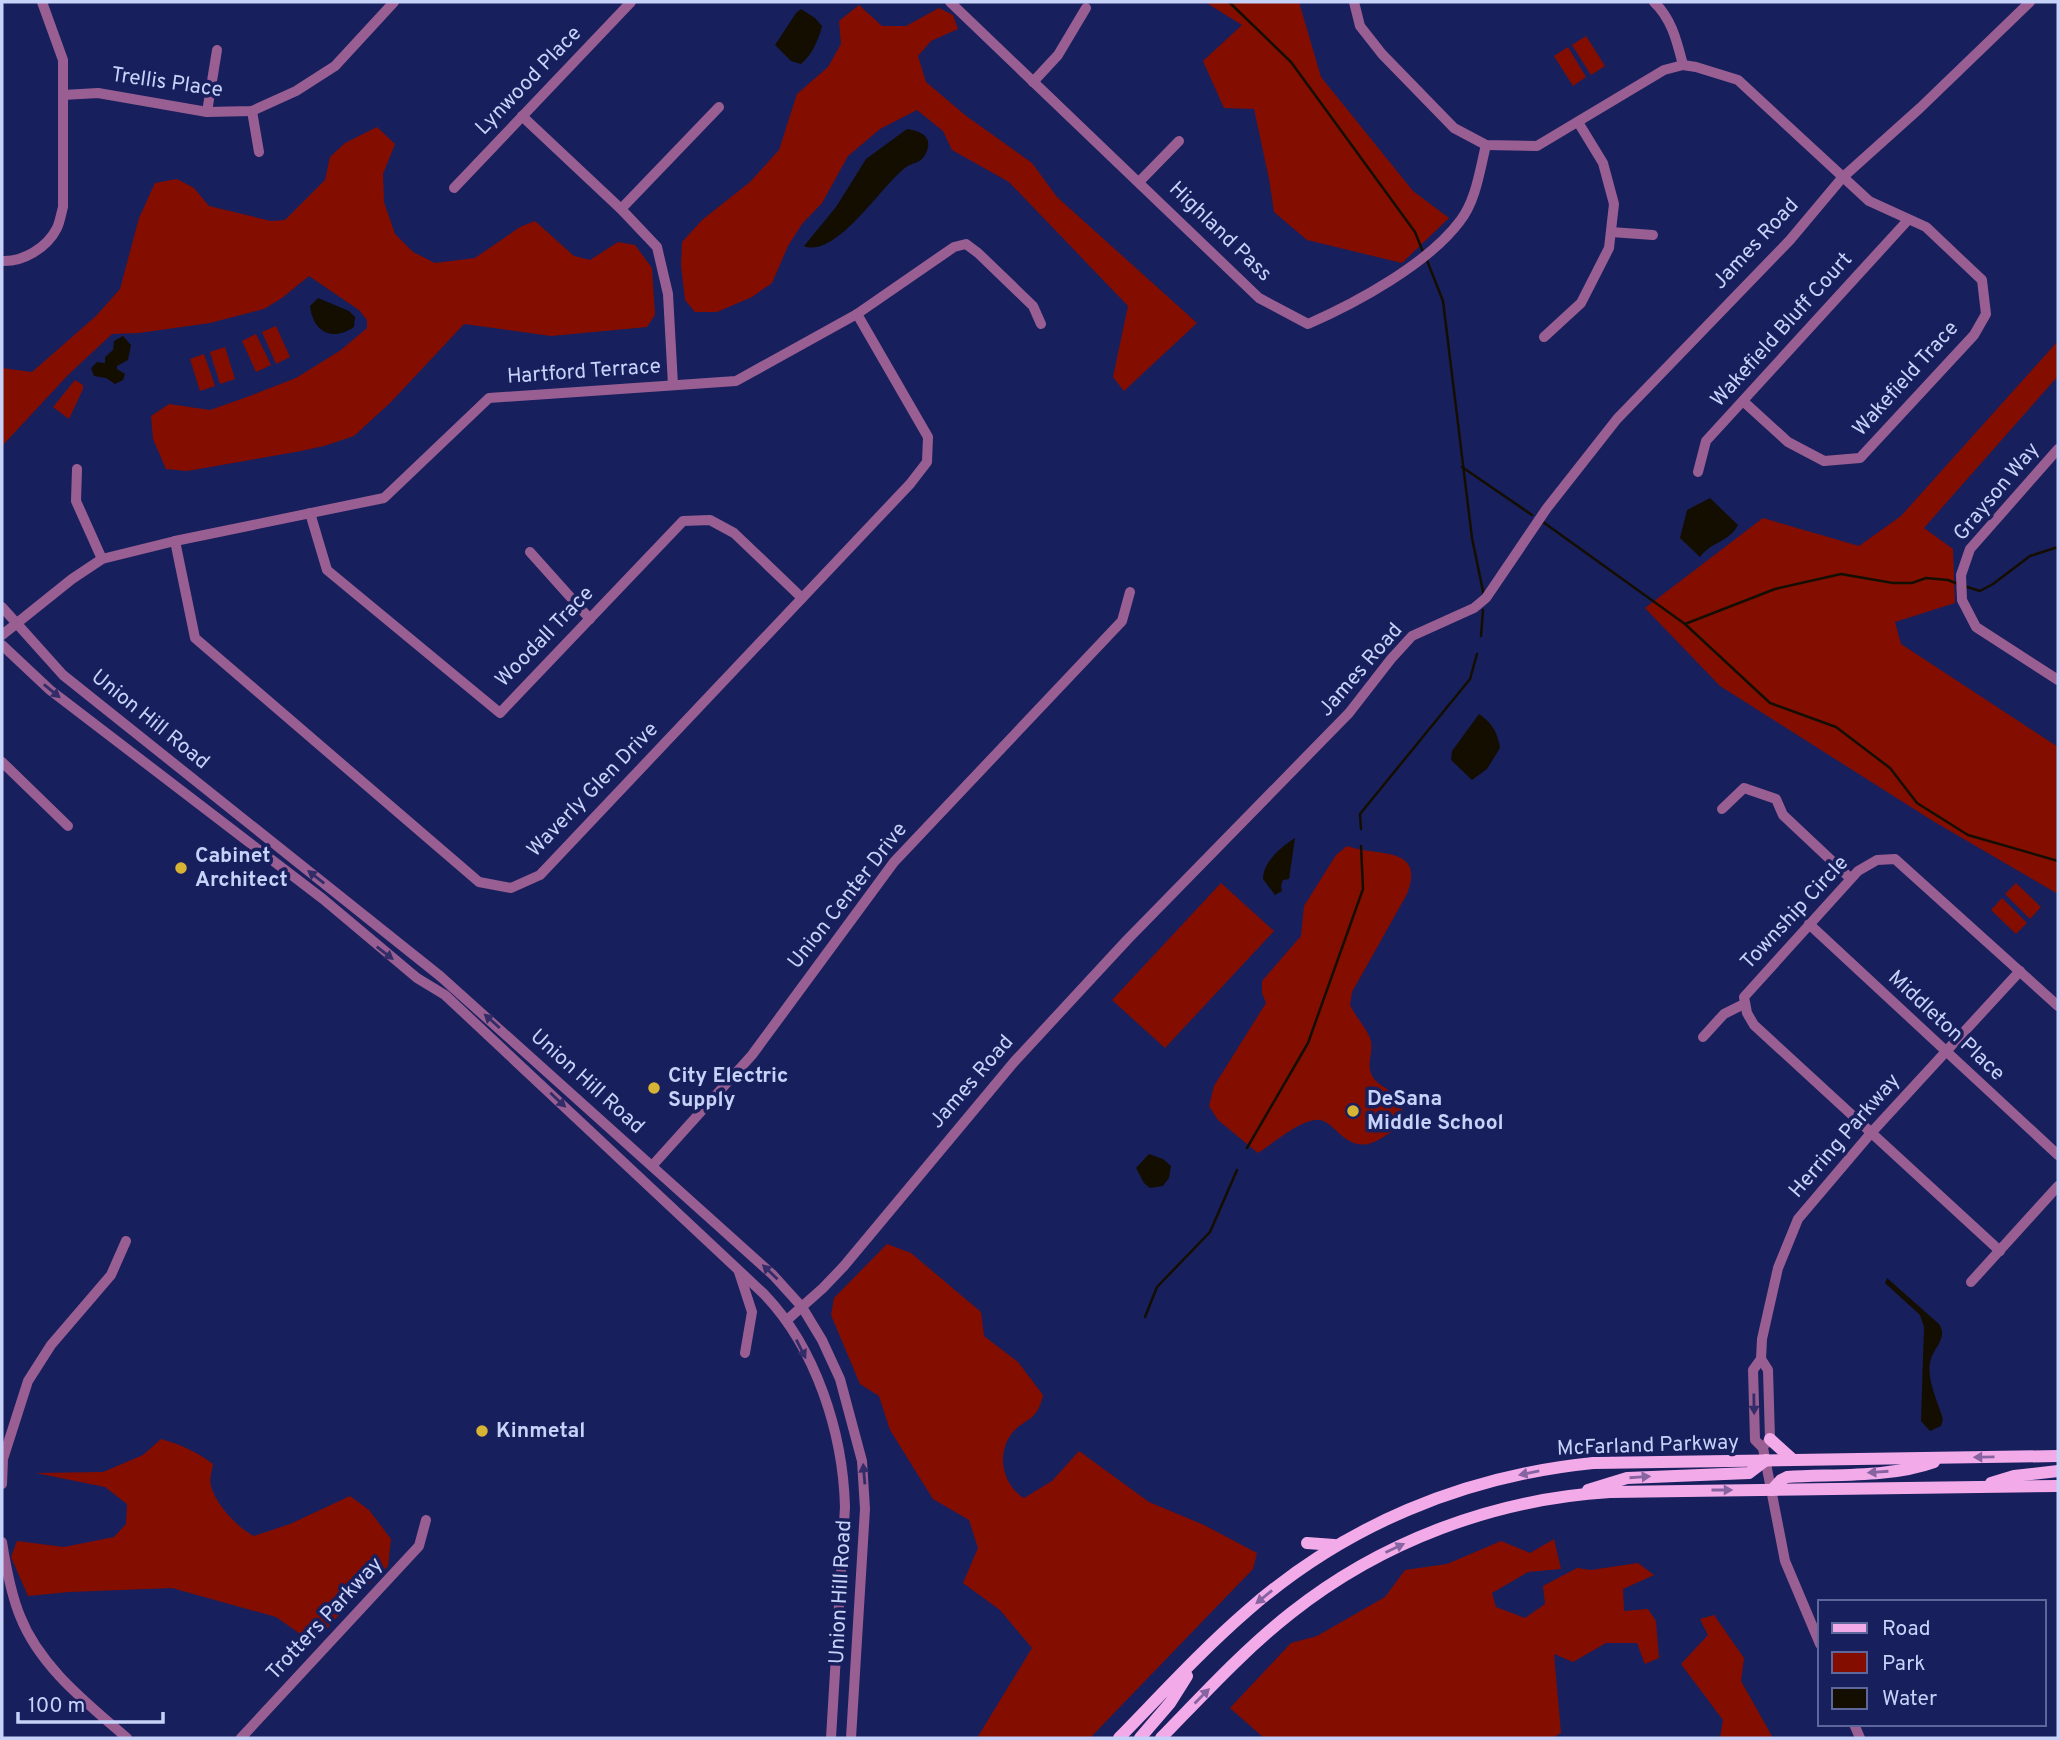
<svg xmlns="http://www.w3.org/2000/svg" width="2060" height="1740" font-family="Overpass,sans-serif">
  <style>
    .green { fill: #830e00 }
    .water { fill: #140e00 }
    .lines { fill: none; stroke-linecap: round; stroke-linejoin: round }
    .stream { stroke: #140e00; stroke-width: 2.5 }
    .minor { stroke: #9a5f92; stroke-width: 10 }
    .major { stroke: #f3aae8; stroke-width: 12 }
    .oneway { fill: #322c68 }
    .oneway2 { fill: #8664a2 }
    .poi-dot { fill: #d8b434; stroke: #181f5d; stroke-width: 2.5 }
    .labels { text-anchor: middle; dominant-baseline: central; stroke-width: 7; stroke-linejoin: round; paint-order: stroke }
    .street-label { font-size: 21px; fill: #c7d2f9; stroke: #181f5d }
    .poi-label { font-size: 21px; font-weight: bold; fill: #c7d2f9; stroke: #181f5d; text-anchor: start }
  </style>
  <rect width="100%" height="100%" fill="#181f5d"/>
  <g class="green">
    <path d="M1205,2H1299L1321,77L1413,191L1449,218L1402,263L1307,240L1274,212L1269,179L1254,109L1224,108L1203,61L1242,25Z"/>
    <path d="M859,5L882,26H906L939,8L953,15L958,29L931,41L918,56L926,82L965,115L1032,163L1057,197L1197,323L1124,391L1113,377L1128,306L1009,182L952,150L943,131L917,110L880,129L848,156L822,203L802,224L788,246L772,283L752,297L717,312H695L685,300L681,265L682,242L702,220L750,182L779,150L797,94L828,67L841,44L839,21Z"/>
    <path d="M1586,36L1605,66L1591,75L1572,45Z"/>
    <path d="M1568,47L1586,77L1573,86L1554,56Z"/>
    <path d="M377,127L395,144L383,174L384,202L395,234L413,252L435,263L475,258L520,227L535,221L574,256L590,260L618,242L635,245L652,268L655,315L647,327L551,336L464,324L391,402L354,436L324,446L301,451L187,471L166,469L153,439L151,416L169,404L210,410L247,397L296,378L341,350L367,328V320L359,310L309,276L282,298L264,309L210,323L139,333L112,334L68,375L2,446V368L32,372L96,316L120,289L139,218L155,183L177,179L194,188L209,206L271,221L285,220L325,180L330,157L345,143Z"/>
    <path d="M276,326L290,357L276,364L262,332Z"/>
    <path d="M256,334L271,365L256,372L242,341Z"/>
    <path d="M2058,341V376L1924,528L1953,549L1955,603L1895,622L1901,644L2058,747V894L1933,821L1720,686L1645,608L1763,518L1859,546L1901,516Z"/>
    <path d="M225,347L235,379L220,384L210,352Z"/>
    <path d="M204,354L215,386L200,391L190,359Z"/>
    <path d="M75,380L83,385V389L69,419L53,407Z"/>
    <path d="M1347,846C1377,857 1426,845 1407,894L1352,992L1350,1005C1355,1016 1365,1026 1370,1038C1374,1049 1368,1060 1370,1070C1375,1094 1409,1084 1402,1127C1390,1131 1379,1142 1368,1144C1342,1149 1333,1117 1315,1120C1298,1122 1272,1144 1258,1153L1218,1120L1209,1106L1214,1086L1266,1003L1262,993V981L1301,936L1304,906L1336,855Z"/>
    <path d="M1221,883L1274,931L1165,1048L1112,1000Z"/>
    <path d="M2016,883L2041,907L2030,919L2005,894Z"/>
    <path d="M2002,898L2027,923L2016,934L1991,910Z"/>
    <path d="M887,1244L911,1253L981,1312L984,1336L1018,1362L1043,1395C1037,1424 1023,1417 1010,1436C996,1457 1004,1486 1024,1498L1052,1481L1079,1451L1149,1502L1204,1525L1257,1553L1253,1569L1090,1738H977L1032,1648L1000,1610L963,1583L978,1548L969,1520L933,1499L890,1430L879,1396L860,1384L831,1315L834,1298Z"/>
    <path d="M161,1439C181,1445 196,1451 213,1464C212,1470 209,1480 211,1486C216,1505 238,1528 254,1536L290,1524L350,1496L369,1510L391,1539L388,1566L353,1599L323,1633L306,1638L276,1617L172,1588L69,1592L28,1596L11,1557L17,1541L64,1547L114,1537L126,1524L127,1504L105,1487L36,1473L103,1472L143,1455Z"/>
    <path d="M1554,1539L1561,1569L1528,1572L1492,1593L1496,1607L1525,1618L1545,1604L1543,1586L1577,1568L1591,1570L1638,1563L1654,1575L1623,1589L1624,1611L1648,1609L1656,1621L1659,1658L1645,1664L1637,1643H1606L1573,1662L1554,1654L1561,1733L1552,1738H1264L1230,1708L1291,1643L1317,1636L1385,1597L1405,1570L1447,1564L1501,1541L1530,1553Z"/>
    <path d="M1714,1615L1744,1658L1741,1681L1773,1738H1720L1723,1720L1681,1664L1708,1635L1700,1619Z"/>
  </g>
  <g class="water">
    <path d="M801,9L815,18L822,26C819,39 812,55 801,64L791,61L775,45L796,13Z"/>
    <path d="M907,129C920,131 934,136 926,153C921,164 913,162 905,168C882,185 836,259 804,246L836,207L866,159Z"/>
    <path d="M318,298L349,311L355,317L354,327C332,342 313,332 310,306Z"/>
    <path d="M123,336L131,345L128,360L117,366V369L125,374L123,380L115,384L106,378L94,376L91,368L97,362L105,363V357L113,350L114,341Z"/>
    <path d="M1710,498L1738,525C1729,542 1711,542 1700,557L1680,538L1687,510Z"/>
    <path d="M1479,714C1493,724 1497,732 1500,748L1487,769L1472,780L1451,760L1452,751Z"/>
    <path d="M1295,838L1289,879L1283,880L1281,886L1282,891L1275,895L1263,879C1263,862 1282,846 1295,838Z"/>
    <path d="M1149,1154L1163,1159L1171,1166L1169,1178L1163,1186L1150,1188L1144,1183L1136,1168Z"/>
    <path d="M1887,1278L1939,1324C1948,1338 1935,1346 1931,1359C1925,1376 1938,1402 1943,1419L1941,1426L1930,1431L1921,1421L1924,1327L1920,1315L1885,1283Z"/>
  </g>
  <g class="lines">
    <g class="stream">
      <path d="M1229,2L1291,62L1415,232L1423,252"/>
      <path d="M1426,258L1443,301L1472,538L1484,596"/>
      <path d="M1462,467L1532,515"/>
      <path d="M1543,522L1685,624L1770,703L1836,727L1890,768L1917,803L1968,835L2058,861"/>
      <path d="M1964,586L1980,591L1993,584L2030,556L2058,547"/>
      <path d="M1685,624L1775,589L1841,574L1893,583H1912L1926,578L1948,580L1958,584"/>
      <path d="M1481,636L1483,610"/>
      <path d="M1361,829L1360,814L1470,679L1477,654"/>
      <path d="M1247,1148L1308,1043L1363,889L1361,846"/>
      <path d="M1145,1317L1157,1287L1210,1232L1237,1170"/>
    </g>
    <g class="minor">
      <path d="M950,2L1259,298L1308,324C1356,303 1428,264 1460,221C1476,201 1480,169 1486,145"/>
      <path d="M1354,2L1360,26L1382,54L1454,128L1486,145L1537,146L1664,70L1683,65L1696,67L1738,80L1869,201L1926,227L1982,280L1986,314L1974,335L1860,458L1824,461L1788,442L1743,401"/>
      <path d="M1654,2C1672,19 1677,42 1683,65"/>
      <path d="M1033,82L1058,55L1086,8"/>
      <path d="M63,95L98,93L207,112L252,111L296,91L335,66L394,2"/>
      <path d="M252,111L259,152"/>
      <path d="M207,112L217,50"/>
      <path d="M522,116L621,209L657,247L668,294L673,385"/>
      <path d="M1139,182L1179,141"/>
      <path d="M454,188L631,2"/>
      <path d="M621,209L719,107"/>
      <path d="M1611,232L1653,235"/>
      <path d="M2,261C23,262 47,248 57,228C60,222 61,214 63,207V60L42,2"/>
      <path d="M1544,337L1581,303L1609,248L1614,204L1603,163L1578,122"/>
      <path d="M2058,449L1970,549L1961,575L1962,600L1976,627L2058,680"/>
      <path d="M77,469L76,501L102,559"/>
      <path d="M1698,472L1706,441L1908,220"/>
      <path d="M310,513L327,570L500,713L683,521L710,520L734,533L802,598"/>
      <path d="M175,541L195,638L479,882L511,888L540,875L910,484L927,462L928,437L857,314"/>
      <path d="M530,552L590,619"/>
      <path d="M2,607L63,675L440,976L773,1275L802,1307L822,1340L840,1379L862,1461L865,1509L851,1738"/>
      <path d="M2,635L72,579L102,559L175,541L384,498L489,398L736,381L857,314L954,247L966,244L978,253L1033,306L1041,324"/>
      <path d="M2,645L50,690L323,899L417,978L445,995L764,1294C816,1348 843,1433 845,1507L831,1738"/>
      <path d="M2,762L68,826"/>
      <path d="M1722,809L1744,788L1776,799L1783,815L1850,878"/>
      <path d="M1809,924L2058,1155"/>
      <path d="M1703,1037L1724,1014L1744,1004"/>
      <path d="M652,1166L752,1055L894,862L1122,621L1130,592"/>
      <path d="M2000,1251L1754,1025L1747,1013L1744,997L1858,871L1877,860L1895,859L2058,1006"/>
      <path d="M739,1272L752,1312L745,1353"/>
      <path d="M1971,1282L2058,1186"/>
      <path d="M787,1320L823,1288L844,1266L1014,1062L1127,940L1349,713L1391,659L1412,636L1474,608L1486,598L1547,508L1617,419L1790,240L1842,178L1920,108L2030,2"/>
      <path d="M1761,1359L1768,1370L1770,1439L1767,1443"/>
      <path d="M2,1484L3,1459L28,1381L51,1345L111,1275L126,1241"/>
      <path d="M2,1542C6,1567 11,1594 20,1616C40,1667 87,1703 127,1738"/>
      <path d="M1820,1644L1785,1561L1763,1448L1755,1440L1753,1370L1761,1359L1762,1339L1778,1268L1798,1219L1871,1133L2020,971"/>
      <path d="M1854,1724L1860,1738"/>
      <path d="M241,1738L419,1546L426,1520"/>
    </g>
    <g class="major">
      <path d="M1770,1439L1792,1459"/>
      <path d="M1991,1483L2014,1476L2058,1471"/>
      <path d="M1588,1490L1627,1478L1749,1473L1766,1460"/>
      <path d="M1772,1490L1781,1480L1787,1477C1834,1474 1889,1478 1934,1462"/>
      <path d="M1307,1543L1334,1545"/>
      <path d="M1119,1738C1161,1695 1202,1650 1247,1611C1345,1525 1464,1476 1593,1463L2058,1456"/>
      <path d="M1140,1738L1170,1703L1187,1676"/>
      <path d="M1161,1738C1203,1695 1244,1650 1291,1613C1382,1541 1495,1499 1610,1492L2058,1486"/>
    </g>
  </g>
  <defs><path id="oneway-solid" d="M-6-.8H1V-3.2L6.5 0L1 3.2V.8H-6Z" transform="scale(1.75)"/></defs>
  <g class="oneway">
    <use href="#oneway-solid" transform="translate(52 691) rotate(39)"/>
    <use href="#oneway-solid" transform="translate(316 877) rotate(-142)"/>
    <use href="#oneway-solid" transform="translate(385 953) rotate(38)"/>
    <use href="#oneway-solid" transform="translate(492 1021) rotate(-138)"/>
    <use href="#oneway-solid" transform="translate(558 1100) rotate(43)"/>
    <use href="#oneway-solid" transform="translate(770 1272) rotate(-136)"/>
    <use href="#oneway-solid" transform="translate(801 1349) rotate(63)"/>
    <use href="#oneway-solid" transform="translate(1754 1404) rotate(89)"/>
    <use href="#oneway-solid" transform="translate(864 1474) rotate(-95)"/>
  </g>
  <g class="oneway2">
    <use href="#oneway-solid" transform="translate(1984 1457) rotate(179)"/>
    <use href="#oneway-solid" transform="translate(1878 1472) rotate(176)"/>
    <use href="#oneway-solid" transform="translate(1529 1473) rotate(169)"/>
    <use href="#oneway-solid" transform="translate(1640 1477) rotate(-4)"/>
    <use href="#oneway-solid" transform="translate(1722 1490)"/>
    <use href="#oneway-solid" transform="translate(1395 1548) rotate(-25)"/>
    <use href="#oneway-solid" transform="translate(1264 1597) rotate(141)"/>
    <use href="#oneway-solid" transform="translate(1202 1696) rotate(-45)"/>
  </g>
  <g class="poi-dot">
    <circle cx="181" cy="868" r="7"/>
    <circle cx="654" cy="1088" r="7"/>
    <circle cx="1353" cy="1111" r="7"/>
    <circle cx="482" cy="1431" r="7"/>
  </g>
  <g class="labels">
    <g class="street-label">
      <text transform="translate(529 81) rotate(-46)">Lynwood Place</text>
      <text transform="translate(167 83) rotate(8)">Trellis Place</text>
      <text transform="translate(1220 232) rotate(44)">Highland Pass</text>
      <text transform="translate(1756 244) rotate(-47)">James Road</text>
      <text transform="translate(1782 330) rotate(-48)">Wakefield Bluff Court</text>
      <text transform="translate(584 372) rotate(-4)">Hartford Terrace</text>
      <text transform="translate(1906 379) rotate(-48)">Wakefield Trace</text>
      <text transform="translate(1997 492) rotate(-50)">Grayson Way</text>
      <text transform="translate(545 637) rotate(-46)">Woodall Trace</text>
      <text transform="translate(1361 670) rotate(-49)">James Road</text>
      <text transform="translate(150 720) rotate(39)">Union Hill Road</text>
      <text transform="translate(593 790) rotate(-46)">Waverly Glen Drive</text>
      <text transform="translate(848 896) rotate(-52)">Union Center Drive</text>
      <text transform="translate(1795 913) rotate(-47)">Township Circle</text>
      <text transform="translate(1946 1026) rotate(43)">Middleton Place</text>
      <text transform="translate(587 1082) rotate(42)">Union Hill Road</text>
      <text transform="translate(972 1082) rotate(-49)">James Road</text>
      <text transform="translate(1845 1136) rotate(-49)">Herring Parkway</text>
      <text transform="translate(1648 1446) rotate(-2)">McFarland Parkway</text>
      <text transform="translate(841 1592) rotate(-87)">Union Hill Road</text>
      <text transform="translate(325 1619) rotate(-47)">Trotters Parkway</text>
    </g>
    <g class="poi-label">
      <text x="195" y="856">Cabinet<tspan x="195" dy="24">Architect</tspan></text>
      <text x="668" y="1076">City Electric<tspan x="668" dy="24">Supply</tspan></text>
      <text x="1367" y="1099">DeSana<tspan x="1367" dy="24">Middle School</tspan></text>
      <text x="496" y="1431">Kinmetal</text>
    </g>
  </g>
  <rect width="2060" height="1740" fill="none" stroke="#c7d2f9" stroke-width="7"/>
  <rect x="1818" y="1600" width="228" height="126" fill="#181f5d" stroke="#5e679b" stroke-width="2"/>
  <rect x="1832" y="1623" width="35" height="10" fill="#f3aae8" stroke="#5e679b" stroke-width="2"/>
  <text x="1882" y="1635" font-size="21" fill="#c7d2f9">Road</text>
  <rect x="1832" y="1652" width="35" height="21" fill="#830e00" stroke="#5e679b" stroke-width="2"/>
  <text x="1882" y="1670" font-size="21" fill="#c7d2f9">Park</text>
  <rect x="1832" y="1688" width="35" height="21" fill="#140e00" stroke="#5e679b" stroke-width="2"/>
  <text x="1882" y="1705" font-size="21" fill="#c7d2f9">Water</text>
  <path d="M18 1712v10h145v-10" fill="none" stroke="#c7d2f9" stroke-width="3.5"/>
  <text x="28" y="1712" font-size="21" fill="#c7d2f9" stroke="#181f5d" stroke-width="5" paint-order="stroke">100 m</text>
</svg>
